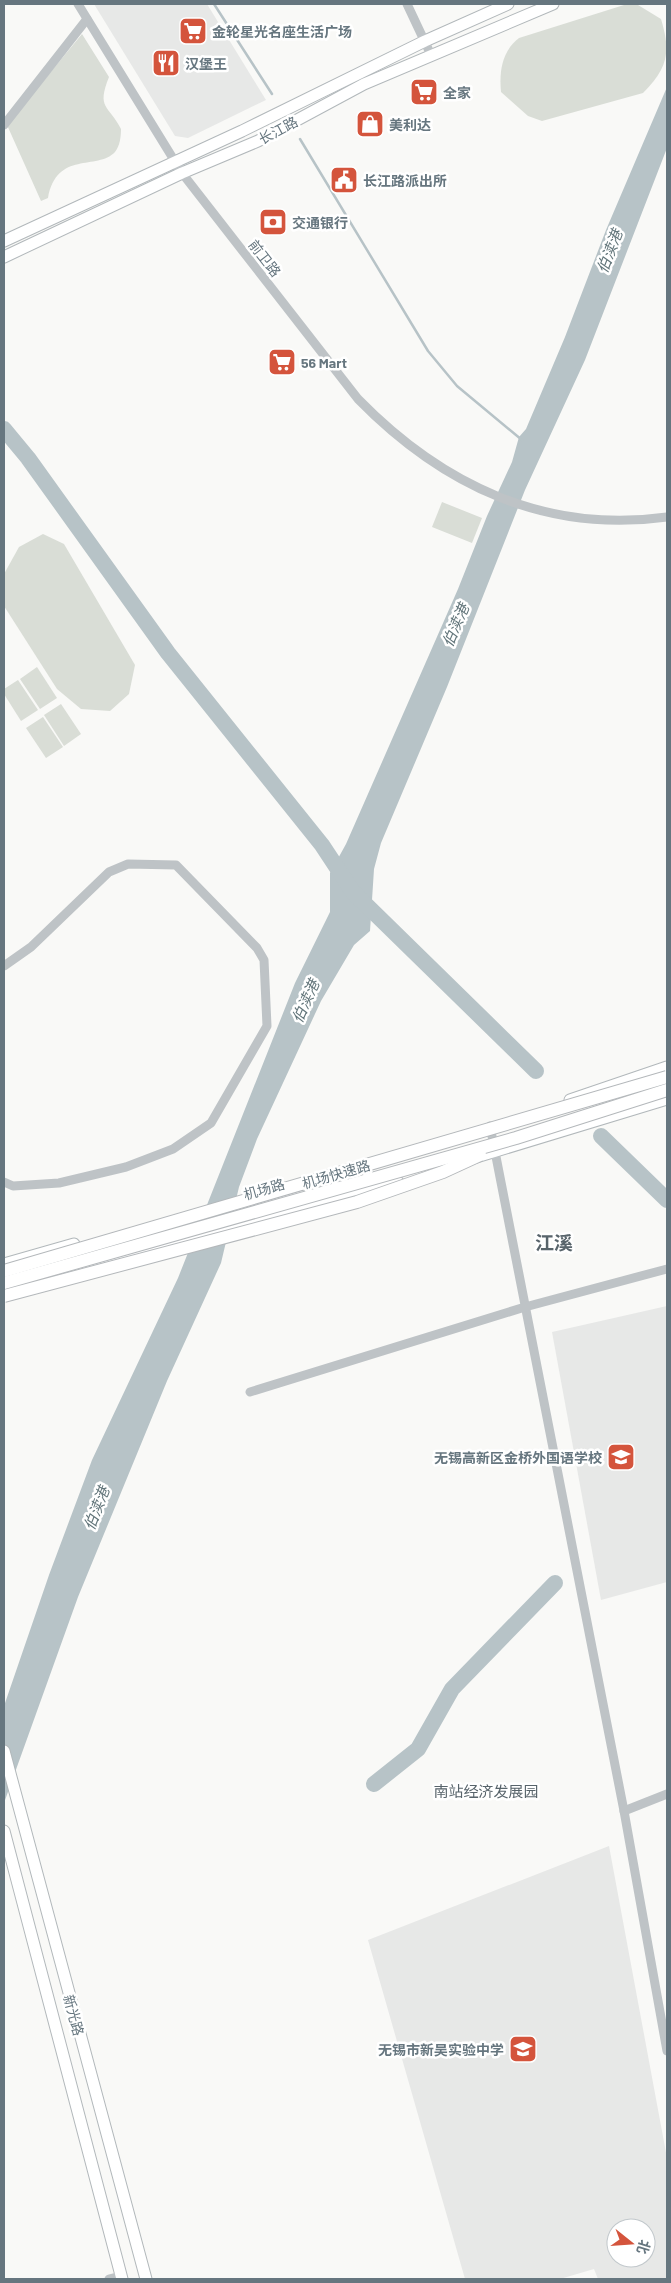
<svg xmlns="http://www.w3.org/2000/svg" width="671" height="2283" font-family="Barlow,'Noto Sans SC',sans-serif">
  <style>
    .built { fill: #e7e8e7; fill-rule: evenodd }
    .green { fill: #d9ddd6 }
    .water { fill: #b7c3c7 }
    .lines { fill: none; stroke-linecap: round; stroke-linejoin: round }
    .stream { stroke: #b7c3c7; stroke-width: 2.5 }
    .river { stroke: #b7c3c7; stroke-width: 16 }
    .major-casing { stroke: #b2b8bb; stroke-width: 13 }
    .minor { stroke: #bec3c6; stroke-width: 9 }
    .major { stroke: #fff; stroke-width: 11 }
    .highway-bridge-casing { stroke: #b4b8bb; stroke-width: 14; stroke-linecap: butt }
    .highway-bridge { stroke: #fff; stroke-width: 12 }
    .labels { text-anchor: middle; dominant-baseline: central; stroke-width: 5; stroke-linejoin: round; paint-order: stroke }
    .poi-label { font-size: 14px; font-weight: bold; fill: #66767f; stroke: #fff; text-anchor: start }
    .street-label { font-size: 14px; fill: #66767f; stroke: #fff }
    .water-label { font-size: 15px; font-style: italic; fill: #617479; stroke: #fff }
    .neighbourhood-label { font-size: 15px; fill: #58646b; stroke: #fff }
    .district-label { font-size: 19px; font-weight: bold; fill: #58646b; stroke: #fff }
  </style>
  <rect width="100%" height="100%" fill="#f9f9f7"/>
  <g class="built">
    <path d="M94,4H207L266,100L188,138L175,136Z"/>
    <path d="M667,1306V1582L601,1600L552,1332Z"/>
    <path d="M609,1846L667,2158V2279H598L594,2269L560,2279H465L368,1940ZM616,2228H646V2258H616Z"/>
  </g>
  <g class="green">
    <path d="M624,5H638L661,19C671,52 668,68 643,93L542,121L528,116L501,92C499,71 502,51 519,38Z"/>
    <path d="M82,34L109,77C96,109 109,105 121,129C121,136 120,146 115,152C97,171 57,150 48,198L41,201L7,125Z"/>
    <path d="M442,502L482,518L472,543L432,527Z"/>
    <path d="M43,534L64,544L135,665L129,694L110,711L81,709L57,689L4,606V574L19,547Z"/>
    <path d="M37,667L57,698L40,709L20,679Z"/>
    <path d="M18,680L38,710L21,721L4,694V689Z"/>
    <path d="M61,704L81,734L64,746L44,715Z"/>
    <path d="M43,717L63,747L46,758L26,728Z"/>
  </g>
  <path class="water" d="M667,87V148L585,360L525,490L447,687L381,843L374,869L370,931L354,945L321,1001L257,1139L239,1187L221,1263L167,1381L78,1597L4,1803V1706L49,1575L92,1460L178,1278L295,983L330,912V873L346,844L458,589L487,516L512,462L519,437L526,429L565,337L606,230Z"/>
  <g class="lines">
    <g class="stream">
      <path d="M214,4L272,94"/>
      <path d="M300,139L428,351L457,386L522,440"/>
    </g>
    <g class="river">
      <path d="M4,429L28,458L168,653L322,845L353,892L536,1071"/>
      <path d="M601,1136L667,1200"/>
      <path d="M374,1784L418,1749L452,1689L555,1583"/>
    </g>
    <defs>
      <g id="major">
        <path d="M4,241L242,131L425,41L508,4"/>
        <path d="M4,257L182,173L258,141L364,84L553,4"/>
        <path d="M570,1100L667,1067"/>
        <path d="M473,1158L667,1099"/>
        <path d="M4,1264L74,1244"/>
        <path d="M25,1284L398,1182"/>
        <path d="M4,1751L146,2279"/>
        <path d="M4,1831L122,2279"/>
      </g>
    </defs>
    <use href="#major" class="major-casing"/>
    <g class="minor">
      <path d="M78,4L182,173L358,399C442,485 545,534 667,517"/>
      <path d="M407,4L431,55"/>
      <path d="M4,125L87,19"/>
      <path d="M4,966L31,947L109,872L128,864L176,865L257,948L264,960L267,1026L211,1123L173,1149L126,1167L59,1183L13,1186L4,1182"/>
      <path d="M490,1126L624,1811L667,2051"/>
      <path d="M250,1392L525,1307L667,1269"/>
      <path d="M624,1811L667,1794"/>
      <path d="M109,2279L121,2276"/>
    </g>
    <use href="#major" class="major"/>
    <defs>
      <g id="highway-bridge">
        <path d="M4,1271L667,1077"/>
        <path d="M4,1283L516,1138L667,1090"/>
        <path d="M4,1296L357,1202L443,1172L480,1155"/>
      </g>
    </defs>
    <use href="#highway-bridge" class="highway-bridge-casing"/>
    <use href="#highway-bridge" class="highway-bridge"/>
  </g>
  <defs>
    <symbol id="supermarket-square" viewBox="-11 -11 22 22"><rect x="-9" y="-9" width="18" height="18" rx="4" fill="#d4543c" stroke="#fff"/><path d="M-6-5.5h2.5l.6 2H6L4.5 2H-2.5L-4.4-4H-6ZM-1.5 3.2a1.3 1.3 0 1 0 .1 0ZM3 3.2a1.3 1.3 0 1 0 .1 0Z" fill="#fff"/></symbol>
    <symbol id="restaurant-square" viewBox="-11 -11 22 22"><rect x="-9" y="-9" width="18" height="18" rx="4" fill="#d4543c" stroke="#fff"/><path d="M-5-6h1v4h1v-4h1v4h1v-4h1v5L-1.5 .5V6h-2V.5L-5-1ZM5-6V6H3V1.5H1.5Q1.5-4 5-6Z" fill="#fff"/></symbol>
    <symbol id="shop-square" viewBox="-11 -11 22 22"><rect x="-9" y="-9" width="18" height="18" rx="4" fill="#d4543c" stroke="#fff"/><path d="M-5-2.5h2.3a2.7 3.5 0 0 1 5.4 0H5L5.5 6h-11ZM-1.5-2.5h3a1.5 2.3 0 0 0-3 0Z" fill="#fff"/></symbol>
    <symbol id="civic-square" viewBox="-11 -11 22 22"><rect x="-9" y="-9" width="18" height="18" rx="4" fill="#d4543c" stroke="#fff"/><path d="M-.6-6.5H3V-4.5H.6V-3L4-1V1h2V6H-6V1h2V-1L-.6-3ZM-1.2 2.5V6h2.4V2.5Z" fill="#fff"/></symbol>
    <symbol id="bank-square" viewBox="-11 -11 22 22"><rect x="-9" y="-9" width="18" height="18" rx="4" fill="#d4543c" stroke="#fff"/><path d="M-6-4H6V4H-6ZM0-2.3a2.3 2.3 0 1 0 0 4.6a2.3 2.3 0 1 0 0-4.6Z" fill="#fff"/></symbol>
    <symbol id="school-square" viewBox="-11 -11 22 22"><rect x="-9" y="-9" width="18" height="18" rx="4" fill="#d4543c" stroke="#fff"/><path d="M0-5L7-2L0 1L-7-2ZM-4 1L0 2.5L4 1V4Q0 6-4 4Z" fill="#fff"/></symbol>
  </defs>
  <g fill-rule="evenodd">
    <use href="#supermarket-square" x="177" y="15" width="32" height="32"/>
    <use href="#restaurant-square" x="150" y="47" width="32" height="32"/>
    <use href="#supermarket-square" x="408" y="76" width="32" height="32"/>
    <use href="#shop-square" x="354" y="108" width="32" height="32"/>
    <use href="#civic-square" x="328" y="164" width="32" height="32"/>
    <use href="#bank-square" x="257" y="206" width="32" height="32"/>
    <use href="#supermarket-square" x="266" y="346" width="32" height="32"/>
    <use href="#school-square" x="605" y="1441" width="32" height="32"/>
    <use href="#school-square" x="507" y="2033" width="32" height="32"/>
  </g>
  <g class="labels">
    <g class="poi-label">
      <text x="212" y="31">金轮星光名座生活广场</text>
      <text x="185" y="63">汉堡王</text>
      <text x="443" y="92">全家</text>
      <text x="389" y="124">美利达</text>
      <text x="363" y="180">长江路派出所</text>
      <text x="292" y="222">交通银行</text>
      <text x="301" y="362">56 Mart</text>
      <text x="602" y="1457" text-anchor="end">无锡高新区金桥外国语学校</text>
      <text x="504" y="2049" text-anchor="end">无锡市新吴实验中学</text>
    </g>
    <g class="street-label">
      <text transform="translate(278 130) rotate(-28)">长江路</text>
      <text transform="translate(265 258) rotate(52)">前卫路</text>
      <text transform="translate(336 1174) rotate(-16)">机场快速路</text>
      <text transform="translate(264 1189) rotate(-16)">机场路</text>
      <text transform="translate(74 2015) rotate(75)">新光路</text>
    </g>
    <g class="water-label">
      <text transform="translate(609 251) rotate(-69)">伯渎港</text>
      <text transform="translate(455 625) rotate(-67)">伯渎港</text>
      <text transform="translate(305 1001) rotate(-66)">伯渎港</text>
      <text transform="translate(96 1508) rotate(-69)">伯渎港</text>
    </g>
    <g class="neighbourhood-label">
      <text x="486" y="1791">南站经济发展园</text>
    </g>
    <g class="district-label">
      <text x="554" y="1242">江溪</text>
    </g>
  </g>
  <rect width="671" height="2283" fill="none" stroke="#66767f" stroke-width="10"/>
  <g transform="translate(631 2243) rotate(107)"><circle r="24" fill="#ffffff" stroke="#c2c8cc"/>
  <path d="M0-4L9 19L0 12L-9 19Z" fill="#d4543c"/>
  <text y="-8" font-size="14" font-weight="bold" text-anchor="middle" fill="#66767f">北</text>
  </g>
</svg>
